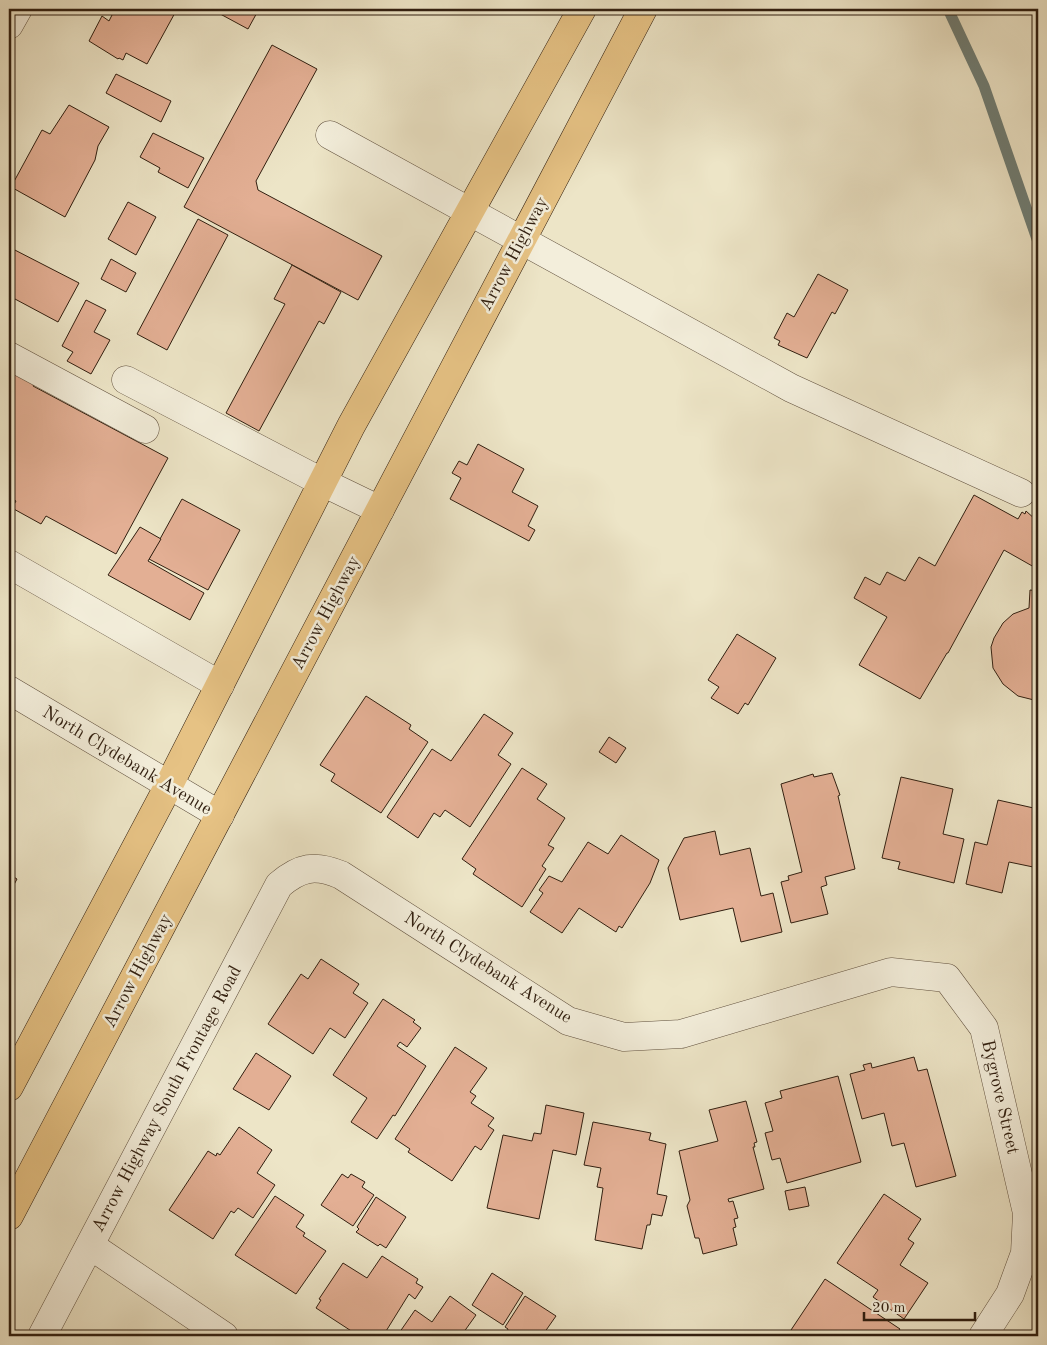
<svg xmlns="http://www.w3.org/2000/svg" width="1047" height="1345" font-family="'Old Standard TT',serif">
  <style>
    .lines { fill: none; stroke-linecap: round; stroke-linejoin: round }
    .stream { stroke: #707e75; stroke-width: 11 }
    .building { fill: #e3af94; stroke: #311f10 }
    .minor-casing { stroke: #60503e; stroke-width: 29 }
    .major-casing { stroke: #311f10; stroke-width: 29 }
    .minor { stroke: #f3eedb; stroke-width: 28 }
    .major { stroke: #e6c284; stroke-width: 28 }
    .labels { text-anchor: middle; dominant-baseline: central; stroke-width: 5; stroke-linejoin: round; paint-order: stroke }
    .street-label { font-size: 18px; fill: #311f10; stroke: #f3eedb }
  </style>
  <rect width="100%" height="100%" fill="#ede5c7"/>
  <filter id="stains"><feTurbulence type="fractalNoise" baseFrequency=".004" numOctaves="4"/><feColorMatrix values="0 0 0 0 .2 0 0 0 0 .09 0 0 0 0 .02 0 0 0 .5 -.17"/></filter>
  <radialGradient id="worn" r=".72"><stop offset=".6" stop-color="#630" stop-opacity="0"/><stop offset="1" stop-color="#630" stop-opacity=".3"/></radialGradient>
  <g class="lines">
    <path class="stream" d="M948,9L984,86L1038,242"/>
  </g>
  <g class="building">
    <path d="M115,9H171L176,11L147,64L126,53L123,60L119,58L118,59L89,41L102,16L109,21Z"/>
    <path d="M211,9H259L248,29Z"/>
    <path d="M272,45L317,69L256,181L258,190L382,256L358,300L184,207Z"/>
    <path d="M116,74L171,101L161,122L106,93Z"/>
    <path d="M69,105L109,127L98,146L95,160L65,217L11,187L42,130L50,134Z"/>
    <path d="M153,133L204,158L188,188L158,172L160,168L140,157Z"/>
    <path d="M128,202L156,217L136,255L108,239Z"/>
    <path d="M198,219L228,235L167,350L137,334Z"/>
    <path d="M9,247L79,283L58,322L15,299L13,302L9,299Z"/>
    <path d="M111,259L136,273L126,292L101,279Z"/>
    <path d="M292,265L341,292L324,324L319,321L259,431L226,413L285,304L274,299Z"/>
    <path d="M818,274L848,290L835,314L832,312L807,358L778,345L780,341L774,338L787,313L794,317Z"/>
    <path d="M86,300L106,310L94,332L110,340L91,374L67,361L73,352L62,346Z"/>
    <path d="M9,364L37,379L33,386L168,458L116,554L46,516L41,524L12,508L16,501L9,497Z"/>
    <path d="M478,444L524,469L512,492L538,506L528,526L535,530L529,541L450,499L461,478L452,473L459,461L467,465Z"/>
    <path d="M974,495L1018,519L1022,512L1025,514L1026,511L1036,520L1038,518V553L1034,561L1036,562L1034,567L1004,550L948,653H947L920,699L859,665L887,617L854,598L865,577L880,585L887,572L905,581L919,557L935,566Z"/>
    <path d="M182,499L240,530L208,590L149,559Z"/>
    <path d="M140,527L161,539L148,561L204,593L190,620L108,575Z"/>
    <path d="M1030,590L1038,591V699L1034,700L1018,696L1003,684L993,668L991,647L994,638L1003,623L1013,614L1029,608Z"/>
    <path d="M737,634L776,658L748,705L745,703L738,714L711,698L719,687L708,680Z"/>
    <path d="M366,696L411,725L409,729L428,742L381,813L331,781L335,774L320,765Z"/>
    <path d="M484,714L513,733L498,755L511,764L470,827L445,810L440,817L434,813L418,838L387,817L432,749L451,761Z"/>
    <path d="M609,737L626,748L616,763L599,752Z"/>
    <path d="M522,768L547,784L537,799L565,818L548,845L554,848L542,866L546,869L522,907L473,874L476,869L462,859Z"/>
    <path d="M832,773L840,795L838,796L855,869L825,877L827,885L821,887L828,914L791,923L781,882L789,880L788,876L802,872L781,784L813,774L814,777Z"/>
    <path d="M901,777L953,789L943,834L964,839L954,883L898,869L900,862L882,858Z"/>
    <path d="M998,800L1038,809V868L1009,862L1002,893L966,884L975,842L987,845Z"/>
    <path d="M715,831L720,855L750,848L761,896L773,893L782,932L741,942L733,908L680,920L668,868L684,838Z"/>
    <path d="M621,835L659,860L650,883L622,928L619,926L616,932L579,908L562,933L530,912L543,893L539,890L549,876L562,882L588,842L608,854Z"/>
    <path d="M9,874L17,879L9,894Z"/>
    <path d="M321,959L359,984L353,993L368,1003L345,1038L330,1028L313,1054L268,1024L301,974L308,979Z"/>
    <path d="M383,999L415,1020L413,1022L421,1028L407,1047L400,1042L397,1046L426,1066L395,1116L393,1115L377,1139L351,1122L367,1098L333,1075Z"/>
    <path d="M455,1047L487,1068L470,1092L476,1096L471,1103L494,1118L488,1126L494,1130L481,1150L475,1146L452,1181L408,1152L410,1149L395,1139Z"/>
    <path d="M256,1053L291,1076L269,1110L233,1089Z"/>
    <path d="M914,1057L918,1071L927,1069L956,1176L916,1187L904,1143L892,1146L884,1113L862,1119L850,1074L865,1070L863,1065L871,1063L872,1068Z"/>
    <path d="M838,1076L861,1162L787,1183L780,1158L772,1160L765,1133L773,1131L765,1103L782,1098L780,1091Z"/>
    <path d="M746,1101L757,1142L754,1143L755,1147H753L764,1189L728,1199L729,1202L733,1201L738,1218L734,1219L736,1227L733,1228L737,1245L703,1254L699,1238H695L687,1206L690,1200L679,1151L718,1141L709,1110Z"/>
    <path d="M546,1105L584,1113L576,1155L553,1150L539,1219L487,1208L503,1135L532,1141L534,1133L541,1134Z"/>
    <path d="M593,1122L651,1133L649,1140L666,1144L657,1194L667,1196L662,1216L652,1214L650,1225H647L642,1249L595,1240L603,1188L597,1187L601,1168L584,1165Z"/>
    <path d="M239,1127L272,1150L257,1173L275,1185L253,1218L238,1208L234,1213L231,1211L213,1239L169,1210L208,1151L216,1156L217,1153L220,1155Z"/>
    <path d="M342,1174L348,1178L351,1174L365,1182L362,1187L374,1195L353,1226L321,1205Z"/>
    <path d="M805,1187L809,1206L789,1210L785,1191Z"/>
    <path d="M884,1194L921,1219L908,1239L914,1243L900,1265L928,1283L904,1319L873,1297L878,1290L837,1263Z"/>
    <path d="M275,1196L304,1215L296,1227L305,1233L303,1236L326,1251L296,1294L235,1255Z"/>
    <path d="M376,1197L406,1217L386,1248L380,1244L378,1246L356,1232L359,1229L357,1227Z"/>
    <path d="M382,1256L418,1279L416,1283L423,1287L415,1299L409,1294L383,1336H359L316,1308L321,1300L319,1299L343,1263L367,1278Z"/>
    <path d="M492,1273L523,1293L503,1325L472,1305Z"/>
    <path d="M825,1279L900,1329L895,1336H787Z"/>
    <path d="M450,1296L476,1315L461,1336H397L415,1310L432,1322Z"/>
    <path d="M525,1296L556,1316L542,1336H514L507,1332L508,1329L505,1327Z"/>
  </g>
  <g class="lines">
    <defs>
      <g id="minor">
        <path d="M9,25L18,9"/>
        <path d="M330,135L791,388L1021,493"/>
        <path d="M9,356L145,429"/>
        <path d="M126,380L322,482L380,510"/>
        <path d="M9,564L220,685"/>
        <path d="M9,690L220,815"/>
        <path d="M91,1246L224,1336"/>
        <path d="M42,1336L279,885C300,867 315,864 341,875L568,1021L624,1037L681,1034L891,972L947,978L984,1028L1027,1213L1025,1253L1010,1294L983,1336"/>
      </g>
      <g id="major">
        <path d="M9,1087L169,785L351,426L582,9"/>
        <path d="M9,1216L643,9"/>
      </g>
    </defs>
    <use href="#minor" class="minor-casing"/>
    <use href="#major" class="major-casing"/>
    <use href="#minor" class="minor"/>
    <use href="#major" class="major"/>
  </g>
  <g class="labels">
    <g class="street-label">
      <text transform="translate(514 254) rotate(-62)">Arrow Highway</text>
      <text transform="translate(326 613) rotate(-62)">Arrow Highway</text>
      <text transform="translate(127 761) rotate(31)">North Clydebank Avenue</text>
      <text transform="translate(488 968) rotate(32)">North Clydebank Avenue</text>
      <text transform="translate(138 971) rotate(-62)">Arrow Highway</text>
      <text transform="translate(1000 1097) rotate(77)">Bygrove Street</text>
      <text transform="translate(167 1099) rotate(-62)">Arrow Highway South Frontage Road</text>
    </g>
  </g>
  <rect width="1047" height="1345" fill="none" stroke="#ede5c7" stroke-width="30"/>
  <rect x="10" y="10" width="1027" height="1325" fill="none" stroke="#311f10" stroke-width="2.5"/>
  <rect x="15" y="15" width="1017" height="1315" fill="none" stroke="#311f10"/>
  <path d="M864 1312v8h111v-8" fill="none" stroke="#311f10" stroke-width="2.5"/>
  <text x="872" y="1312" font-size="15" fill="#311f10" stroke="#f3eedb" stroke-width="4" paint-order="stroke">20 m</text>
  <rect width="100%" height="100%" filter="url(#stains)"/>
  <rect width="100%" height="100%" fill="url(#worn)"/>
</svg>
